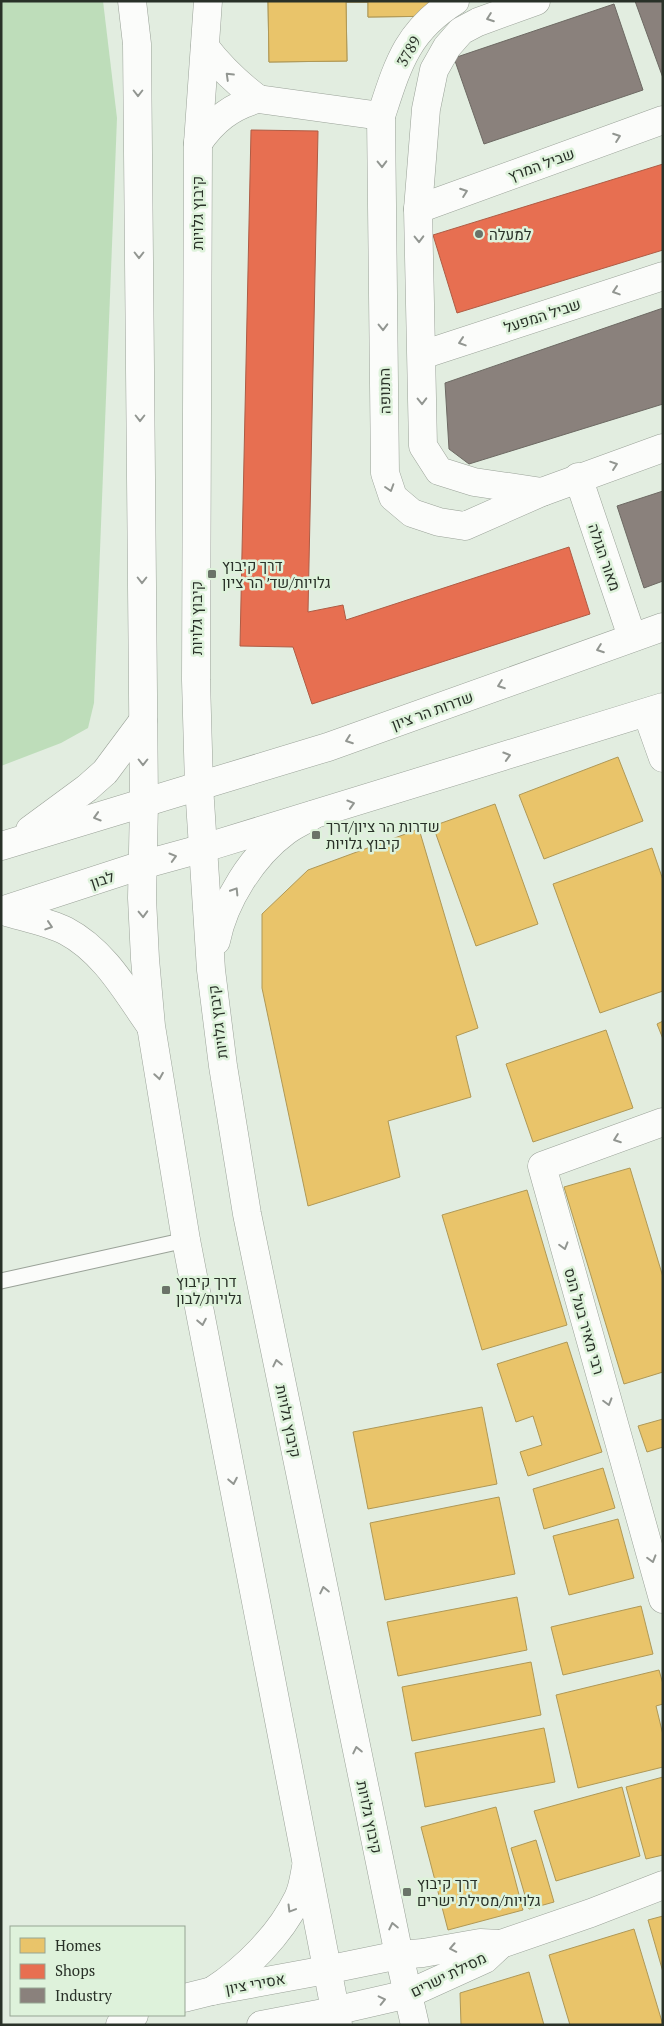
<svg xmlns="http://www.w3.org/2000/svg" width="664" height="2026" font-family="'PT Serif',Heebo,serif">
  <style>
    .green { fill: #beddba }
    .homes { fill: #e9c46a; stroke: #af9856 }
    .shops { fill: #e76f51; stroke: #ae5c45 }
    .industry { fill: #8a817c; stroke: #6d6963 }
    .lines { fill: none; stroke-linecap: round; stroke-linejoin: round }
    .service-casing { stroke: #9aa298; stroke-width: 17 }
    .minor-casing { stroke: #9aa298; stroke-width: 29 }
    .tertiary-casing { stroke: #9aa298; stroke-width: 29 }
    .secondary-casing { stroke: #9aa298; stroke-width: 29 }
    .service { stroke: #fbfcfa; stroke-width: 15 }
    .minor { stroke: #fbfcfa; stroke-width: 28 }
    .tertiary { stroke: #fbfcfa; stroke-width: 28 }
    .secondary { stroke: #fbfcfa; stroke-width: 28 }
    .oneway { stroke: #929691 }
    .poi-dot { fill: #6a7368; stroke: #def2db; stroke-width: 2 }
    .labels { text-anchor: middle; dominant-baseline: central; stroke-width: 5; stroke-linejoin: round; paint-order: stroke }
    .street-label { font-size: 15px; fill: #293128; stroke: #def2db }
    .poi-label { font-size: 15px; fill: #293128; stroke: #def2db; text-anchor: start }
  </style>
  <rect width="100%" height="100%" fill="#e2ede0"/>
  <path class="green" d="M1,1H103L117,118L94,703L88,728L61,743L1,766Z"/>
  <g class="homes">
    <path d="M268,1H449V16L368,17V2H346L347,61L269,62Z"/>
    <path d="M268,1H449V16L368,17V2H346L347,61L269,62Z"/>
    <path d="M618,757L643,821L544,859L519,795Z"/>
    <path d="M495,804L538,924L476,946L433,826Z"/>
    <path d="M419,829L478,1028L456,1036L471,1097L388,1121L400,1177L308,1206L262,988V914L308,870Z"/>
    <path d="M652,848L663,880V991L600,1013L553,884Z"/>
    <path d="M663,1021V1039L657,1024Z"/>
    <path d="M606,1030L633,1108L533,1142L506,1064Z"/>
    <path d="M630,1168L663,1277V1372L624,1384L564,1187Z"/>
    <path d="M527,1190L567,1325L482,1350L442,1215Z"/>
    <path d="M567,1342L602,1452L528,1476L520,1452L542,1445L533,1416L516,1422L497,1364Z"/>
    <path d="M482,1407L497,1484L368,1509L353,1432Z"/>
    <path d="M663,1419V1447L647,1452L638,1426Z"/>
    <path d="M603,1468L615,1508L544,1529L533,1489Z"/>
    <path d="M499,1497L515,1574L385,1600L370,1523Z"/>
    <path d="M618,1519L634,1578L569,1595L553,1536Z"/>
    <path d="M517,1597L527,1650L398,1676L387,1622Z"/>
    <path d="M641,1606L653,1654L563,1675L551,1627Z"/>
    <path d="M531,1662L541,1715L412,1741L402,1687Z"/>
    <path d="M659,1670L663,1684V1704L656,1706L663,1735V1767L578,1788L556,1695Z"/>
    <path d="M544,1728L555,1782L425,1807L415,1753Z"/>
    <path d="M663,1777V1855L646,1859L626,1787Z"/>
    <path d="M622,1787L640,1856L556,1881L534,1811Z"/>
    <path d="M496,1807L523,1910L448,1930L421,1827Z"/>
    <path d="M536,1840L554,1902L529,1909L511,1848Z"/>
    <path d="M663,1916V1972L648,1920Z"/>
    <path d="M634,1929L663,2025H570L549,1955Z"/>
    <path d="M529,1972L544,2025H461L460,1993Z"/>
  </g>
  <g class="shops">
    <path d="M251,130L318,131L308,612L343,605L346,620L569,547L590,614L312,704L293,647L240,646Z"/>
    <path d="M663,164V250L457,313L433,235Z"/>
  </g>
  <g class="industry">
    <path d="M635,1H663V78Z"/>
    <path d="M614,4L643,90L484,144L454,58Z"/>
    <path d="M663,308V404L469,464L449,449L445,383Z"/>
    <path d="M663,491V581L644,588L617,506Z"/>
  </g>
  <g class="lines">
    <defs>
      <path id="service" d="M1,1281L186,1240"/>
      <g id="minor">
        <path d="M455,1C407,31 398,64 381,116L385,473L393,497L412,513L439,522L465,526L542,492L663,448"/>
        <path d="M536,1L478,22L461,31L447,47L434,70L426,109L418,209L423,446L439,471L474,482L542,492"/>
        <path d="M205,47C221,68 237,83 258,99"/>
        <path d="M198,143C213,121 231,106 258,99L381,116"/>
        <path d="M418,209L663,120"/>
        <path d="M422,355L663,276"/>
        <path d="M578,477L632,637"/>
        <path d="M647,713L663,758"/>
        <path d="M663,1122L542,1166L663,1599"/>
        <path d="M184,1998L212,1991L326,1970"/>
        <path d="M120,2025L134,2015"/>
        <path d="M261,2025L334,2011"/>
      </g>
      <g id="tertiary">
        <path d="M199,786L328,747L663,627"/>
        <path d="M204,848L663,707"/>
        <path d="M326,1970L399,1955L423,1953L480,1943L501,1944"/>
        <path d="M334,2011L408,1994L485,1959L501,1944L591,1913L663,1885"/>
      </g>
      <g id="secondary">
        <path d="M132,1L137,44L144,803L142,898L145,959L151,1026L186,1240L338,2025"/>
        <path d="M208,1L198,143L196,680L199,786L211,970L223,1066L247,1214L399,1955L415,2025"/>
        <path d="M30,830L87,788L105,772L143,721"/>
        <path d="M1,846L199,786"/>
        <path d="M1,911L142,865L204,848"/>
        <path d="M3,911C22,917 48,922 66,931C104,951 126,991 150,1025"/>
        <path d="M216,941C224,901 252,856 286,831C294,825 304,821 313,815"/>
        <path d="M212,1991C246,1969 280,1935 298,1898C303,1888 304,1877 306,1867"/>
      </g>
    </defs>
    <use href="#service" class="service-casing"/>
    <use href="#minor" class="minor-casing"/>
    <use href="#tertiary" class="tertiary-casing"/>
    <use href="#secondary" class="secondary-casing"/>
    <use href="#service" class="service"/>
    <use href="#minor" class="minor"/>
    <use href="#tertiary" class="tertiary"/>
    <use href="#secondary" class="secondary"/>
  </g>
  <defs><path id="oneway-chevron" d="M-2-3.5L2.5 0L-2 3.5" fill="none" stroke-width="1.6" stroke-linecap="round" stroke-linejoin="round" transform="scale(1.25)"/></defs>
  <g class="oneway">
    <use href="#oneway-chevron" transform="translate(490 18) rotate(160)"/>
    <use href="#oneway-chevron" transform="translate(229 76) rotate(-136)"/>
    <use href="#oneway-chevron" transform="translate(138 93) rotate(90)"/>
    <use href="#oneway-chevron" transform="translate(617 137) rotate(-20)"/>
    <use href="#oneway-chevron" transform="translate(382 164) rotate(89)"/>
    <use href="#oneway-chevron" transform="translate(464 192) rotate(-20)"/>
    <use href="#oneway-chevron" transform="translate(419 239) rotate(89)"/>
    <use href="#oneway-chevron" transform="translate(139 255) rotate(90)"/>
    <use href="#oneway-chevron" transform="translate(616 291) rotate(162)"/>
    <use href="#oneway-chevron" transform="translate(383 327) rotate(89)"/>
    <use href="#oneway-chevron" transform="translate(462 342) rotate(162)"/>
    <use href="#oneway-chevron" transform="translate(422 401) rotate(89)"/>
    <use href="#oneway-chevron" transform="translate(140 418) rotate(90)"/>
    <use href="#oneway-chevron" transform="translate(614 465) rotate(-19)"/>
    <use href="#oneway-chevron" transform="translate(390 488) rotate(72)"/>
    <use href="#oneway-chevron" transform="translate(142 580) rotate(90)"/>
    <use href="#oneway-chevron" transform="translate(600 649) rotate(160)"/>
    <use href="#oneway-chevron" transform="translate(501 685) rotate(160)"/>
    <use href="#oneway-chevron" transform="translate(349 740) rotate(160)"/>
    <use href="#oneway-chevron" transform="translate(507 756) rotate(-17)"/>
    <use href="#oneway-chevron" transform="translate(143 762) rotate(90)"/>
    <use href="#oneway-chevron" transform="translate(351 804) rotate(-17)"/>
    <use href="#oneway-chevron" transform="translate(97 817) rotate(163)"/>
    <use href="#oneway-chevron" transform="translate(173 857) rotate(-16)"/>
    <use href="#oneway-chevron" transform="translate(235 891) rotate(-58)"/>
    <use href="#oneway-chevron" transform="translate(143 914) rotate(88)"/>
    <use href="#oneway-chevron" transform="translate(49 926) rotate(18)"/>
    <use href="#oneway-chevron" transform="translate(159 1076) rotate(81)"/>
    <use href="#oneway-chevron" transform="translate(617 1139) rotate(160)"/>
    <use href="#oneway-chevron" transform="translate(564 1246) rotate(74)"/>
    <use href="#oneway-chevron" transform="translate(202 1322) rotate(79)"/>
    <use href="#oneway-chevron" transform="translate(277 1363) rotate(-102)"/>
    <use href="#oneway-chevron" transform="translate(608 1402) rotate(74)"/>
    <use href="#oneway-chevron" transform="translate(233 1481) rotate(79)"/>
    <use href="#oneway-chevron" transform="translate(652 1559) rotate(74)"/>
    <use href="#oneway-chevron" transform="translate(324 1590) rotate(-102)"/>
    <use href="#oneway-chevron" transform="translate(357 1750) rotate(-102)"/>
    <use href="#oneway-chevron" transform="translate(291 1909) rotate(121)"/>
    <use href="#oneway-chevron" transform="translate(393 1926) rotate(-102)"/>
    <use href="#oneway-chevron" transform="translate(453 1948) rotate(169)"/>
    <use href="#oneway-chevron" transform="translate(382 2000) rotate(-13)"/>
  </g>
  <g class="poi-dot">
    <circle cx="479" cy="234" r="5"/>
    <rect x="207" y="569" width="10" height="10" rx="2.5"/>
    <rect x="311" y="830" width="10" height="10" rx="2.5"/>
    <rect x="161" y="1285" width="10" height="10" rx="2.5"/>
    <rect x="402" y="1887" width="10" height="10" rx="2.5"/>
  </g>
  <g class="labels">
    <g class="street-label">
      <text transform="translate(408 51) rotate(-60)">3789</text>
      <text transform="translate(541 164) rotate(-20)">שביל המרץ</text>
      <text transform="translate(197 213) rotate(-90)">קיבוץ גלויות</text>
      <text transform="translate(542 315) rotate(-18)">שביל המפעל</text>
      <text transform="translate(384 391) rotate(-91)">התנופה</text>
      <text transform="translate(605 557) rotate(71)">מאור הגולה</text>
      <text transform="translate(196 618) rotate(-90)">קיבוץ גלויות</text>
      <text transform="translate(432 710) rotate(-20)">שדרות הר ציון</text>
      <text transform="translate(102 879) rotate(-18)">לבון</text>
      <text transform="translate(217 1022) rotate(-97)">קיבוץ גלויות</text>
      <text transform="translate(585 1321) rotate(74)">רבי מאיר בעל הנס</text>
      <text transform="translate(289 1421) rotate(78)">קיבוץ גלויות</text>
      <text transform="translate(370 1817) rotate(78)">קיבוץ גלויות</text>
      <text transform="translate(448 1974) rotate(-26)">מסילת ישרים</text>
      <text transform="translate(255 1983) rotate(-10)">אסירי ציון</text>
    </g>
    <g class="poi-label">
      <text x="489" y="234">למעלה</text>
      <text x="222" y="565">דרך קיבוץ<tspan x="222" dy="17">גלויות/שד׳ הר ציון</tspan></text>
      <text x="326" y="826">שדרות הר ציון/דרך<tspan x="326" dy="17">קיבוץ גלויות</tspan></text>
      <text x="176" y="1281">דרך קיבוץ<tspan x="176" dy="17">גלויות/לבון</tspan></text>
      <text x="417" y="1883">דרך קיבוץ<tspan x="417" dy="17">גלויות/מסילת ישרים</tspan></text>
    </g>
  </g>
  <rect width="664" height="2026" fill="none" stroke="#293128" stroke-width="5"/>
  <rect x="10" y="1926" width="175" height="90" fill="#def2db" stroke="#96a593"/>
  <rect x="20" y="1938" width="25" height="15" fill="#e9c46a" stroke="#96a593"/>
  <text x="55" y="1951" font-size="15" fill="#293128">Homes</text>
  <rect x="20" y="1964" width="25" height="15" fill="#e76f51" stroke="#96a593"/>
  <text x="55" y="1976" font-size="15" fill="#293128">Shops</text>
  <rect x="20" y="1988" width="25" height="15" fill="#8a817c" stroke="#96a593"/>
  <text x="55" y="2001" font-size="15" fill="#293128">Industry</text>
</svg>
